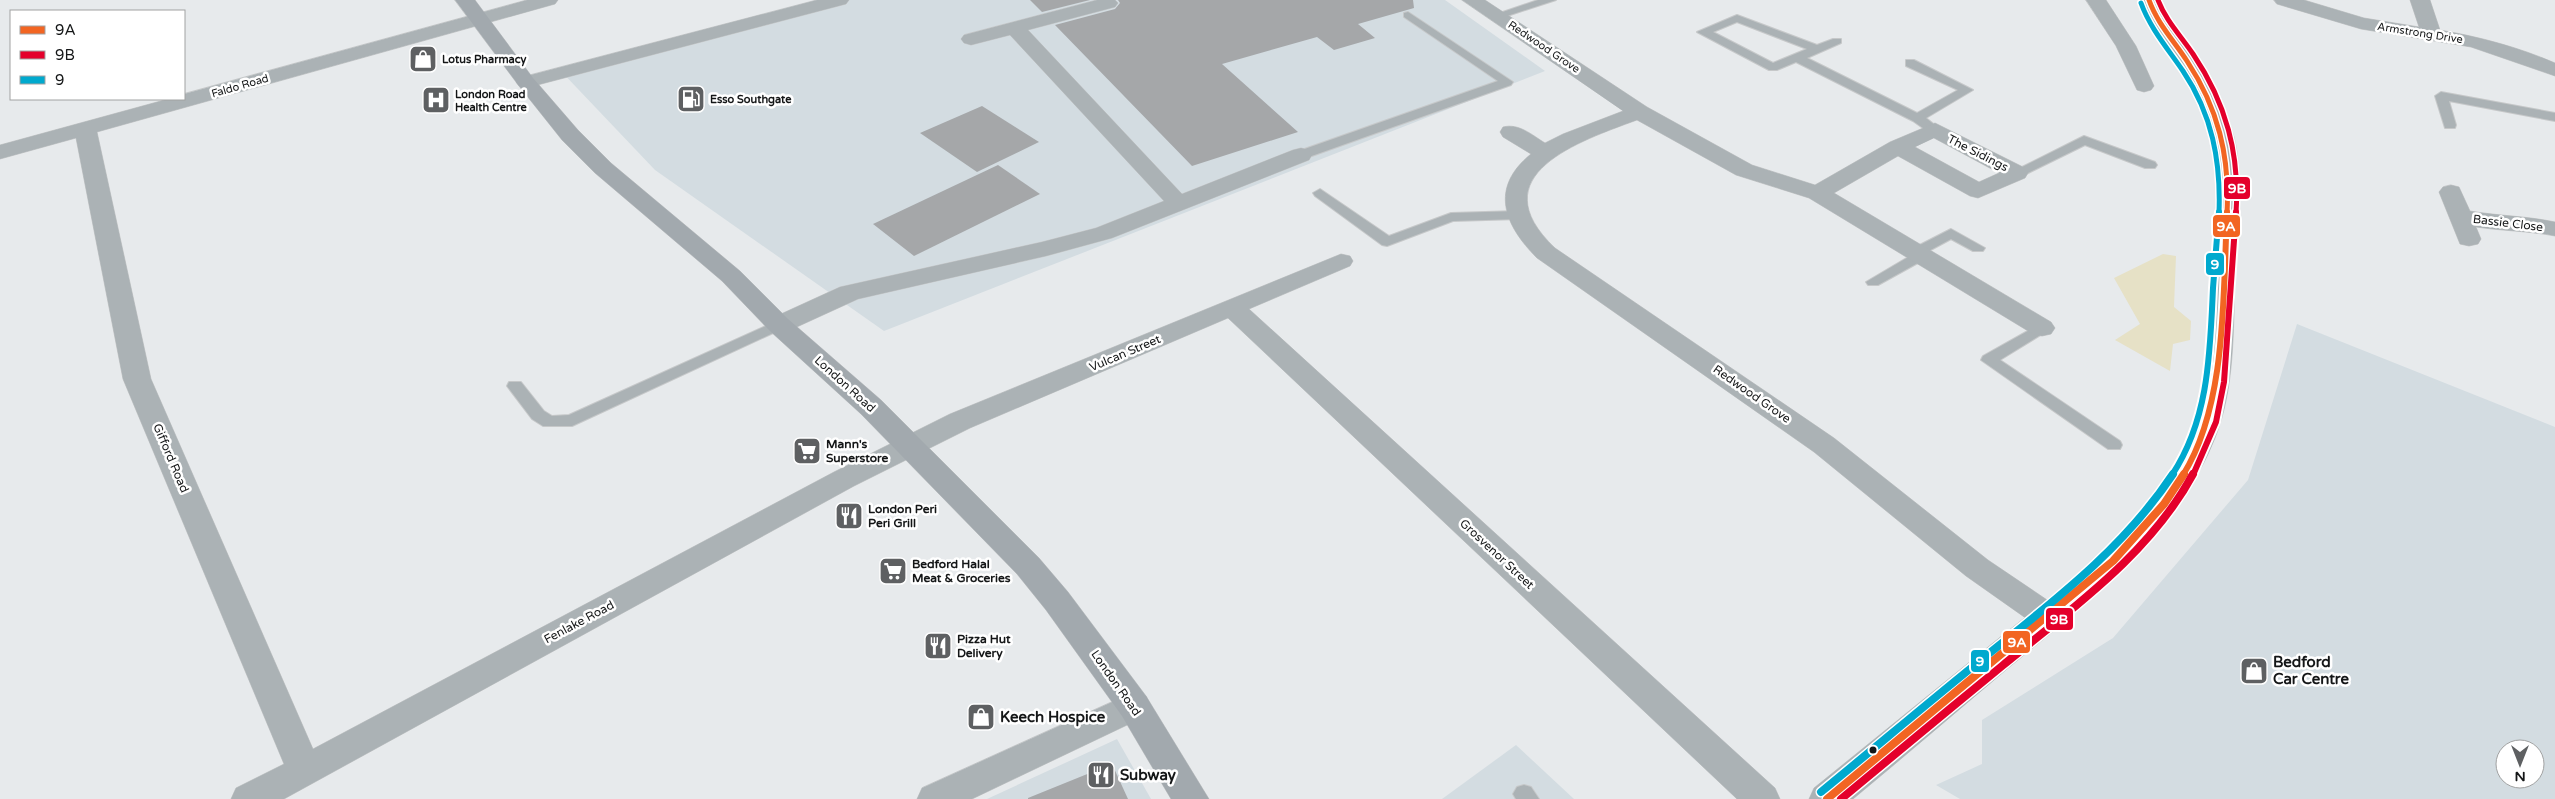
<svg xmlns="http://www.w3.org/2000/svg" width="2555" height="799" font-family="'Varela Round',sans-serif">
  <style>
    .built { fill: #d3dce1; fill-rule: evenodd }
    .green { fill: #e6e1c6 }
    .building { fill: #a5a7a9 }
    .lines { fill: none; stroke-linecap: round; stroke-linejoin: round }
    .service-casing { stroke: #c6c8c9; stroke-width: 2 }
    .minor-casing { stroke: #c6c8c9; stroke-width: 1 }
    .tertiary-casing { stroke: #c6c8c9; stroke-width: 1 }
    .primary-casing { stroke: #c6c8c9; stroke-width: 1 }
    .service { fill: #abb2b5; fill-rule: evenodd }
    .minor { fill: #abb2b5; fill-rule: evenodd }
    .tertiary { fill: #abb2b5; fill-rule: evenodd }
    .primary { fill: #a2a9ae; fill-rule: evenodd }
    .bus-1-far2-casing { stroke: #fff; stroke-width: 8 }
    .bus-1-far1-casing { stroke: #fff; stroke-width: 10 }
    .bus-1-casing { stroke: #fff; stroke-width: 11 }
    .bus-2-far2-casing { stroke: #fff; stroke-width: 8 }
    .bus-2-far1-casing { stroke: #fff; stroke-width: 10 }
    .bus-2-casing { stroke: #fff; stroke-width: 11 }
    .bus-3-far2-casing { stroke: #fff; stroke-width: 8 }
    .bus-3-far1-casing { stroke: #fff; stroke-width: 10 }
    .bus-3-casing { stroke: #fff; stroke-width: 11 }
    .bus-1-far2 { stroke: #f26522; stroke-width: 5 }
    .bus-1-far1 { stroke: #f26522; stroke-width: 6 }
    .bus-1 { stroke: #f26522; stroke-width: 8 }
    .bus-2-far2 { stroke: #e4002b; stroke-width: 5 }
    .bus-2-far1 { stroke: #e4002b; stroke-width: 6 }
    .bus-2 { stroke: #e4002b; stroke-width: 8 }
    .bus-3-far2 { stroke: #00a9ce; stroke-width: 5 }
    .bus-3-far1 { stroke: #00a9ce; stroke-width: 6 }
    .bus-3 { stroke: #00a9ce; stroke-width: 8 }
    .bus-dot { fill: #141617; stroke: #fff; stroke-width: 2 }
    .labels { text-anchor: middle; dominant-baseline: central; stroke-width: 5; stroke-linejoin: round; paint-order: stroke }
    .far-street-label { font-size: 11px; fill: #141617; stroke: #fff }
    .far-poi-label { font-size: 11px; font-weight: bold; fill: #141617; stroke: #fff; text-anchor: start }
    .street-label { font-size: 12px; fill: #141617; stroke: #fff }
    .poi-label { font-size: 12px; font-weight: bold; fill: #141617; stroke: #fff; text-anchor: start }
    .near-poi-label { font-size: 15px; font-weight: bold; fill: #141617; stroke: #fff; text-anchor: start }
    .line-badge { stroke: #fff; stroke-width: 2 }
    .badge-label { font-size: 14px; text-anchor: middle; font-weight: bold; fill: #fff }
  </style>
  <rect width="100%" height="100%" fill="#e7eaec"/>
  <g class="built">
    <path d="M816,0H1445L1545,71L884,331L655,170L558,68Z"/>
    <path d="M2297,324L2555,427V799H1960L1936,785L1982,764V720L2113,638L2248,480ZM2505,749H2535V779H2505Z"/>
    <path d="M1117,739L1151,799H987Z"/>
    <path d="M1516,745L1574,799H1442Z"/>
  </g>
  <path class="green" d="M2163,254L2176,256L2174,307L2191,321L2190,340L2173,344L2170,371L2115,340L2140,324L2114,278Z"/>
  <g class="building">
    <path d="M1030,0H1090L1042,12Z"/>
    <path d="M1118,0H1413L1414,8L1358,24L1375,38L1334,50L1317,37L1222,64L1298,132L1192,166L1055,25L1115,9L1120,3Z"/>
    <path d="M982,106L1039,142L977,172L920,133Z"/>
    <path d="M998,165L1040,194L914,256L873,224Z"/>
    <path d="M1112,764L1128,799H1028V798Z"/>
  </g>
  <g class="lines">
    <defs>
      <g id="service">
        <path d="M1538,0H1556L1501,18L1497,19L1491,16Z"/>
        <path d="M1408,12L1513,82L1511,85L1306,158H1296L1294,155L1296,152L1498,81L1404,17V13Z"/>
        <path d="M1737,15L1817,45L1833,39H1841V43L1807,58L1917,113L1958,90L1906,66V60H1914L1973,90L1926,118L1941,130L1940,133H1930L1913,121L1796,62L1777,70H1769L1697,32ZM1737,22L1807,49L1773,63L1713,32Z"/>
        <path d="M2441,92L2555,113V121L2449,101L2456,125L2455,128H2445L2435,96Z"/>
        <path d="M2084,136L2155,162L2157,165L2155,168H2145L2085,145L2022,176H2012L2010,173Z"/>
        <path d="M1320,189L1389,236L1451,213L1519,211L1526,215L1519,219L1453,221L1387,246L1382,245L1315,196L1313,193Z"/>
        <path d="M1951,229L1985,248L1983,251H1973L1951,239L1925,253L1927,256L1925,259L1878,285H1868L1866,282L1910,256L1908,253L1910,250Z"/>
        <path d="M779,320L784,322L787,325L784,328L572,426H543L532,419L507,386L509,382H521L544,411L552,416L569,415Z"/>
        <path d="M2042,323L2047,325L2050,328L2047,331L2000,360L2120,441L2122,445L2120,449H2108L1981,360L1983,356Z"/>
        <path d="M1524,785L1531,787L1539,799H1516L1513,794L1517,787Z"/>
      </g>
      <g id="minor">
        <path d="M527,0H558L555,4L97,132L151,379L313,749L834,472L950,414L1341,254L1350,256L1353,261L1350,266L1249,309L1775,788L1780,799H1737L1228,318L970,428L854,486L284,799H231L236,788L284,764L123,379L76,138L0,159V145L168,99H184V94Z"/>
        <path d="M817,0H849L846,4L526,88L519,86L516,82L519,78Z"/>
        <path d="M1097,0H1115L1118,3L1115,7L1028,30L1182,194L1293,150L1301,148L1309,150L1312,155L1309,160L1112,238L1046,256L858,299L788,331L779,333L770,331L766,325L770,319L840,287L1042,242L1096,228L1164,201L1010,35L971,45L964,43L961,39L964,35Z"/>
        <path d="M1462,0H1485L1647,107L1752,165L1815,185L1890,142L1935,123L2025,168L2028,173L2025,178L1978,198L1970,196L1898,156L1834,193L2051,322L2055,328L2051,334L2042,336L2033,334L1809,198L1736,175L1637,120C1580,141 1478,175 1555,248L1834,438L1988,560L2059,608L2064,617L2059,626L2048,630L2037,626L1966,576L1814,452L1537,258C1504,225 1489,188 1531,154L1503,137L1500,132L1503,127C1519,123 1532,135 1545,143L1563,134L1623,111ZM1934,138L1999,173L1979,182L1915,147Z"/>
        <path d="M2086,0H2106L2136,46L2154,86L2151,90L2144,92L2137,90L2116,46Z"/>
        <path d="M2274,0H2304L2364,18L2419,27L2410,0H2430L2440,30C2480,37 2518,47 2555,63V76L2471,47L2361,29L2277,4Z"/>
        <path d="M2451,185L2459,187L2470,211C2499,216 2527,216 2555,222V236C2529,231 2503,231 2476,227L2481,239L2478,244L2469,246L2460,244L2439,192L2443,187Z"/>
        <path d="M1134,692L1146,696L1151,706L1146,716L972,799H917L922,788Z"/>
      </g>
      <path id="tertiary" d="M2139,0H2159C2166,21 2180,36 2192,54C2210,79 2226,107 2234,137C2245,183 2237,232 2235,278C2233,331 2235,388 2215,438C2176,537 2086,604 2007,669C1956,712 1905,756 1853,799H1809L1814,788C1870,743 1926,697 1982,652C2055,592 2150,528 2187,439C2207,389 2207,332 2210,279C2213,233 2222,184 2212,138C2206,109 2191,82 2175,58C2162,39 2147,23 2139,0Z"/>
      <path id="primary" d="M455,0H475L533,78L578,130L611,163L740,271L788,319L881,400L1039,558L1068,592L1146,696L1209,799H1171L1122,716L1046,610L1017,574L861,414L770,331L722,281L595,173L562,140L519,86Z"/>
    </defs>
    <use href="#service" class="service-casing"/>
    <use href="#minor" class="minor-casing"/>
    <use href="#tertiary" class="tertiary-casing"/>
    <use href="#primary" class="primary-casing"/>
    <use href="#service" class="service"/>
    <use href="#minor" class="minor"/>
    <use href="#tertiary" class="tertiary"/>
    <use href="#primary" class="primary"/>
    <defs>
      <path id="bus-1-far2" d="M2149,0C2157,23 2174,41 2187,61C2218,108 2230,156 2227,213"/>
      <path id="bus-1-far1" d="M2183,475C2227,405 2223,293 2227,212"/>
      <path id="bus-1" d="M1827,799L2113,561L2164,504L2184,474"/>
      <path id="bus-2-far2" d="M2158,0C2166,21 2181,36 2193,54C2226,103 2240,154 2236,213"/>
      <path id="bus-2-far1" d="M2193,475L2216,422L2224,382L2236,212"/>
      <path id="bus-2" d="M1841,799C1894,755 1948,710 2002,666C2071,609 2150,554 2193,474"/>
      <path id="bus-3-far2" d="M2141,3C2150,28 2168,49 2183,71C2212,114 2221,161 2219,213"/>
      <path id="bus-3-far1" d="M2172,475C2209,419 2210,353 2213,288C2215,262 2217,237 2219,212"/>
      <path id="bus-3" d="M1821,792C1876,747 1930,701 1986,656C2054,601 2124,548 2173,474"/>
    </defs>
    <use href="#bus-1-far2" class="bus-1-far2-casing"/>
    <use href="#bus-1-far1" class="bus-1-far1-casing"/>
    <use href="#bus-1" class="bus-1-casing"/>
    <use href="#bus-2-far2" class="bus-2-far2-casing"/>
    <use href="#bus-2-far1" class="bus-2-far1-casing"/>
    <use href="#bus-2" class="bus-2-casing"/>
    <use href="#bus-3-far2" class="bus-3-far2-casing"/>
    <use href="#bus-3-far1" class="bus-3-far1-casing"/>
    <use href="#bus-3" class="bus-3-casing"/>
    <use href="#bus-1-far2" class="bus-1-far2"/>
    <use href="#bus-1-far1" class="bus-1-far1"/>
    <use href="#bus-1" class="bus-1"/>
    <use href="#bus-2-far2" class="bus-2-far2"/>
    <use href="#bus-2-far1" class="bus-2-far1"/>
    <use href="#bus-2" class="bus-2"/>
    <use href="#bus-3-far2" class="bus-3-far2"/>
    <use href="#bus-3-far1" class="bus-3-far1"/>
    <use href="#bus-3" class="bus-3"/>
  </g>
  <defs>
    <symbol id="shop-square" viewBox="-11 -11 22 22"><rect x="-9" y="-9" width="18" height="18" rx="4" fill="#5e6062" stroke="#fff"/><path d="M-5-2.5h2.3a2.7 3.5 0 0 1 5.4 0H5L5.5 6h-11ZM-1.5-2.5h3a1.5 2.3 0 0 0-3 0Z" fill="#fff"/></symbol>
    <symbol id="fuel-square" viewBox="-11 -11 22 22"><rect x="-9" y="-9" width="18" height="18" rx="4" fill="#5e6062" stroke="#fff"/><path d="M-5.5-6h7V0h2V4h1.3V-2.5L3-4.5l.8-.8L6-3V5H2.5V1h-1V6h-7ZM-4.2-4.7v3.2H.2V-4.7Z" fill="#fff"/></symbol>
    <symbol id="hospital-square" viewBox="-11 -11 22 22"><rect x="-9" y="-9" width="18" height="18" rx="4" fill="#5e6062" stroke="#fff"/><path d="M-5-5h3v3.5h4V-5h3V5h-3V1.5h-4V5h-3Z" fill="#fff"/></symbol>
    <symbol id="supermarket-square" viewBox="-11 -11 22 22"><rect x="-9" y="-9" width="18" height="18" rx="4" fill="#5e6062" stroke="#fff"/><path d="M-6-5.5h2.5l.6 2H6L4.5 2H-2.5L-4.4-4H-6ZM-1.5 3.2a1.3 1.3 0 1 0 .1 0ZM3 3.2a1.3 1.3 0 1 0 .1 0Z" fill="#fff"/></symbol>
    <symbol id="restaurant-square" viewBox="-11 -11 22 22"><rect x="-9" y="-9" width="18" height="18" rx="4" fill="#5e6062" stroke="#fff"/><path d="M-5-6h1v4h1v-4h1v4h1v-4h1v5L-1.5 .5V6h-2V.5L-5-1ZM5-6V6H3V1.5H1.5Q1.5-4 5-6Z" fill="#fff"/></symbol>
  </defs>
  <g fill-rule="evenodd">
    <use href="#shop-square" x="407" y="43" width="32" height="32"/>
    <use href="#fuel-square" x="675" y="83" width="32" height="32"/>
    <use href="#hospital-square" x="420" y="84" width="32" height="32"/>
    <use href="#supermarket-square" x="791" y="435" width="32" height="32"/>
    <use href="#restaurant-square" x="833" y="500" width="32" height="32"/>
    <use href="#supermarket-square" x="877" y="555" width="32" height="32"/>
    <use href="#restaurant-square" x="922" y="630" width="32" height="32"/>
    <use href="#shop-square" x="2238" y="655" width="32" height="32"/>
    <use href="#shop-square" x="965" y="701" width="32" height="32"/>
    <use href="#restaurant-square" x="1085" y="759" width="32" height="32"/>
  </g>
  <circle class="bus-dot" cx="1873" cy="750" r="4.5"/>
  <g class="labels">
    <g class="far-street-label">
      <text transform="translate(2420 33) rotate(9)">Armstrong Drive</text>
      <text transform="translate(1544 47) rotate(34)">Redwood Grove</text>
      <text transform="translate(240 86) rotate(-16)">Faldo Road</text>
    </g>
    <g class="far-poi-label">
      <text x="442" y="59">Lotus Pharmacy</text>
      <text x="455" y="94">London Road<tspan x="455" dy="13">Health Centre</tspan></text>
      <text x="710" y="99">Esso Southgate</text>
    </g>
    <g class="street-label">
      <text transform="translate(1978 153) rotate(27)">The Sidings</text>
      <text transform="translate(2508 223) rotate(7)">Bassie Close</text>
      <text transform="translate(1125 353) rotate(-23)">Vulcan Street</text>
      <text transform="translate(845 384) rotate(42)">London Road</text>
      <text transform="translate(1752 394) rotate(35)">Redwood Grove</text>
      <text transform="translate(171 458) rotate(67)">Gifford Road</text>
      <text transform="translate(1497 554) rotate(43)">Grosvenor Street</text>
      <text transform="translate(579 622) rotate(-28)">Fenlake Road</text>
      <text transform="translate(1116 683) rotate(55)">London Road</text>
    </g>
    <g class="poi-label">
      <text x="826" y="444">Mann's<tspan x="826" dy="14">Superstore</tspan></text>
      <text x="868" y="509">London Peri<tspan x="868" dy="14">Peri Grill</tspan></text>
      <text x="912" y="564">Bedford Halal<tspan x="912" dy="14">Meat &amp; Groceries</tspan></text>
      <text x="957" y="639">Pizza Hut<tspan x="957" dy="14">Delivery</tspan></text>
    </g>
    <g class="near-poi-label">
      <text x="2273" y="662">Bedford<tspan x="2273" dy="17">Car Centre</tspan></text>
      <text x="1000" y="717">Keech Hospice</text>
      <text x="1120" y="775">Subway</text>
    </g>
  </g>
  <g class="line-badge">
    <rect x="2223" y="176" width="28" height="24" rx="5" fill="#e4002b"/>
    <rect x="2212" y="214" width="29" height="24" rx="5" fill="#f26522"/>
    <rect x="2205" y="252" width="20" height="24" rx="5" fill="#00a9ce"/>
    <rect x="2045" y="607" width="29" height="24" rx="5" fill="#e4002b"/>
    <rect x="2002" y="630" width="29" height="24" rx="5" fill="#f26522"/>
    <rect x="1970" y="649" width="20" height="24" rx="5" fill="#00a9ce"/>
  </g>
  <g class="badge-label">
    <text x="2237" y="193">9B</text>
    <text x="2226" y="231">9A</text>
    <text x="2215" y="269">9</text>
    <text x="2059" y="624">9B</text>
    <text x="2017" y="647">9A</text>
    <text x="1980" y="666">9</text>
  </g>
  <rect x="10" y="10" width="175" height="90" fill="#ffffff" stroke="#a1a2a2"/>
  <rect x="20" y="26" width="25" height="8" fill="#f26522" stroke="#a1a2a2"/>
  <text x="55" y="35" font-size="15" fill="#141617">9A</text>
  <rect x="20" y="51" width="25" height="8" fill="#e4002b" stroke="#a1a2a2"/>
  <text x="55" y="60" font-size="15" fill="#141617">9B</text>
  <rect x="20" y="76" width="25" height="8" fill="#00a9ce" stroke="#a1a2a2"/>
  <text x="55" y="85" font-size="15" fill="#141617">9</text>
  <g transform="translate(2520 764) rotate(180)"><circle r="24" fill="#ffffff" stroke="#a1a2a2"/>
  <path d="M0-4L9 19L0 12L-9 19Z" fill="#5e6062"/>
  <text y="-8" font-size="14" font-weight="bold" text-anchor="middle" fill="#141617">N</text>
  </g>
</svg>
